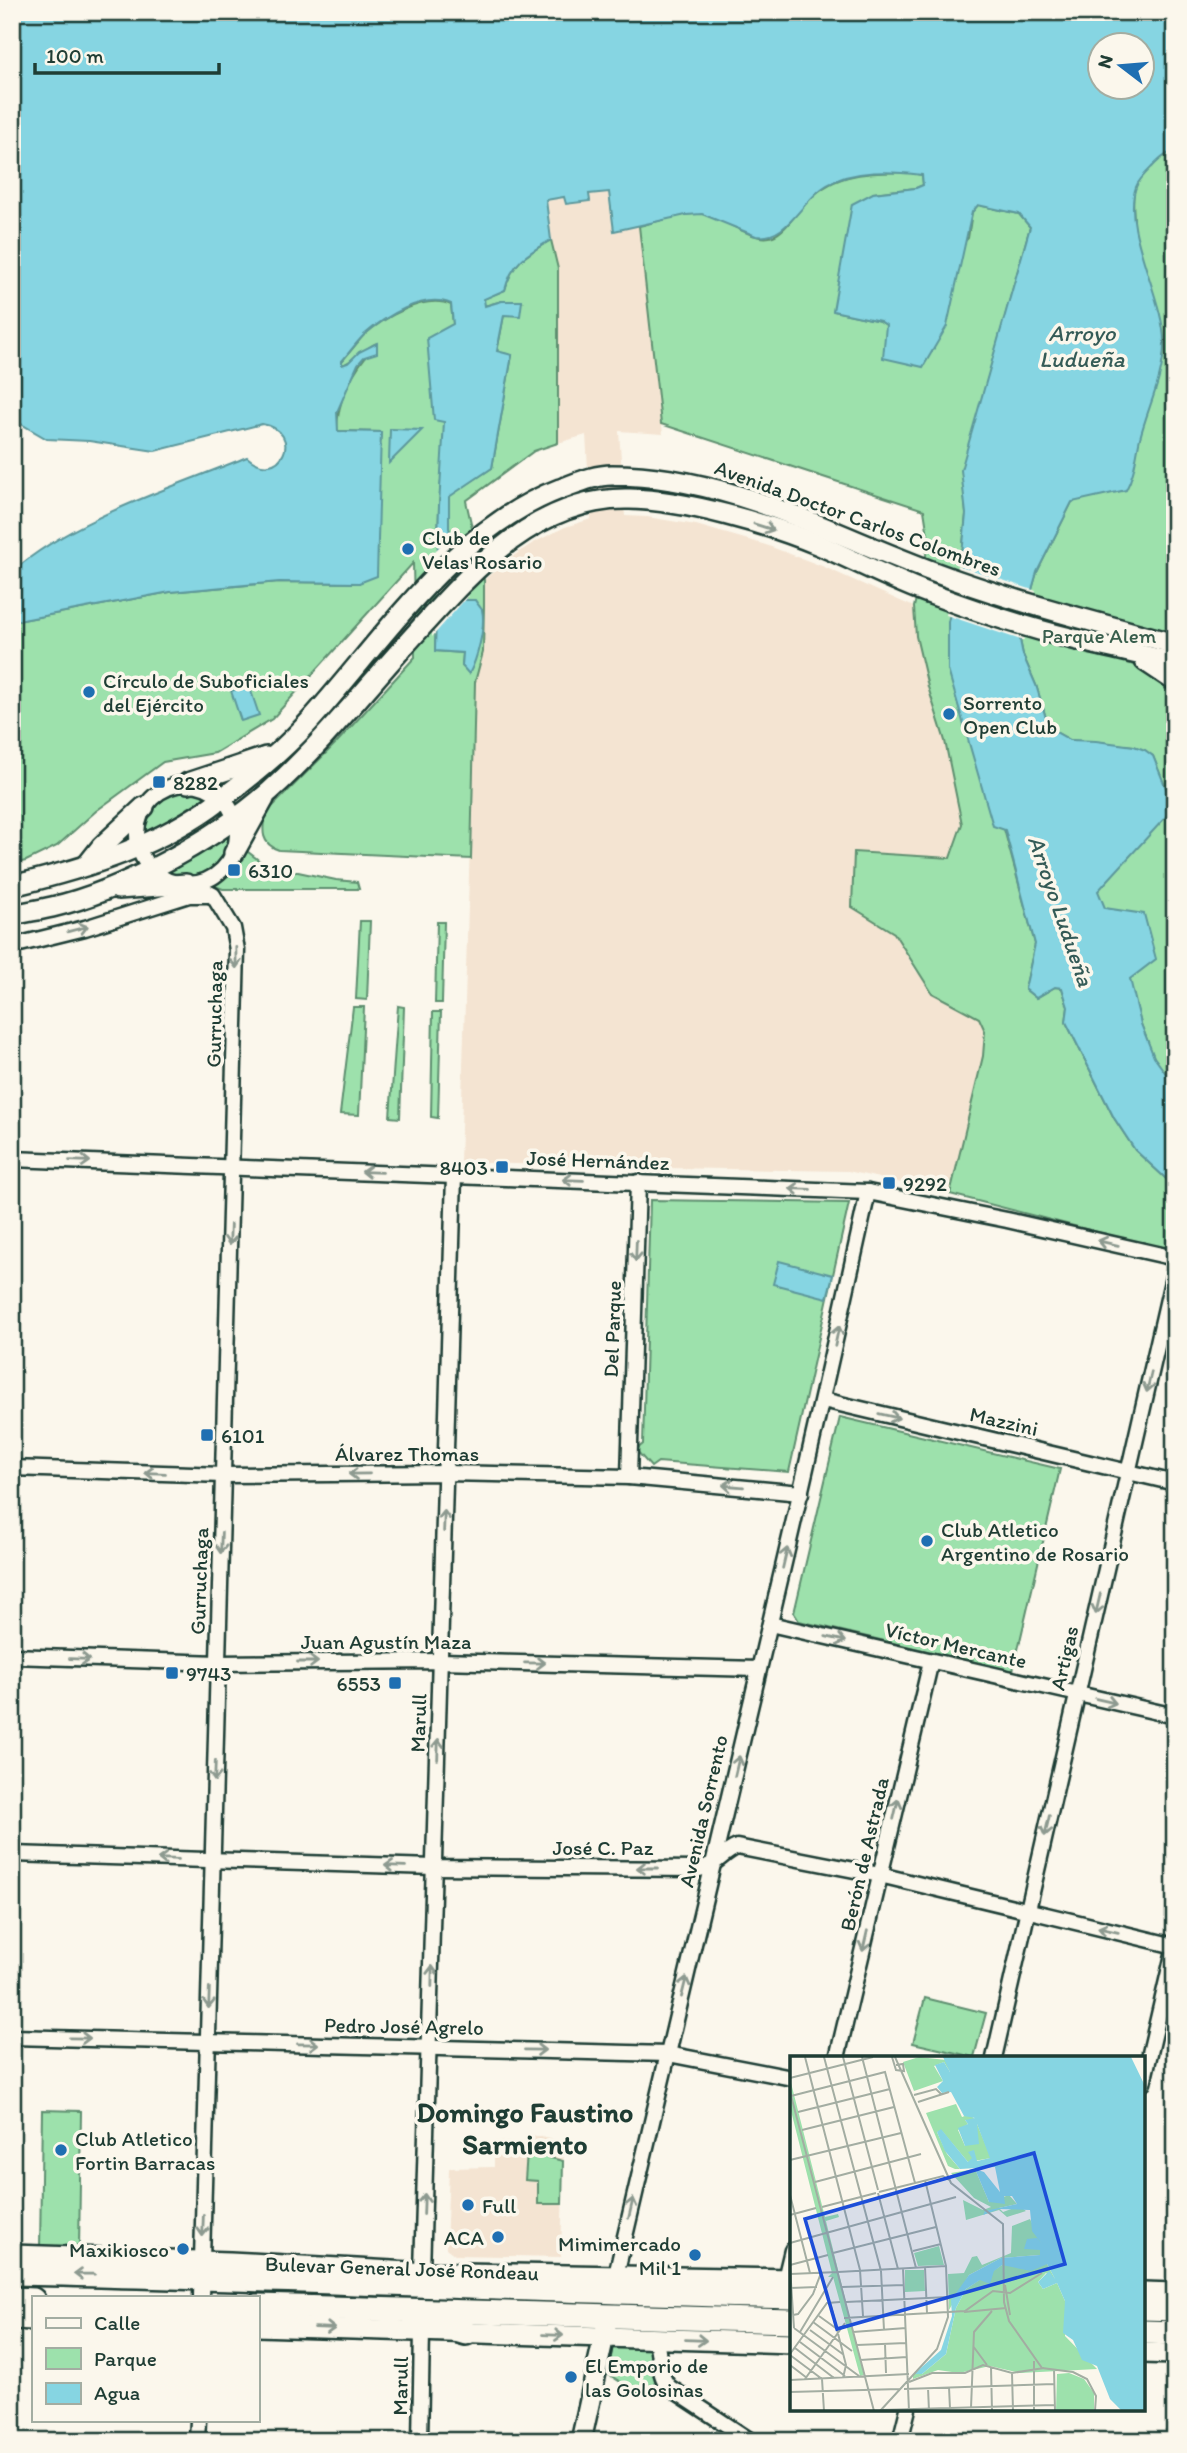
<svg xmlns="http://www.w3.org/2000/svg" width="1187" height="2453" font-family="Itim,sans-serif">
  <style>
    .built { fill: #f4e4d2 }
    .green { fill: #9de1ac; stroke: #5e8f70; stroke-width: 2 }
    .water { fill: #86d5e2; stroke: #5d989c; stroke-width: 2; fill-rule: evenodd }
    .pier { fill: #fbf7ec }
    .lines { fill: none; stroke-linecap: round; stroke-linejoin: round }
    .minor-casing { stroke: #1f3d34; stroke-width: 19 }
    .secondary-casing { stroke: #1f3d34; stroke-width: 24 }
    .primary-casing { stroke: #1f3d34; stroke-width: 28 }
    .minor { stroke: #fbf7ec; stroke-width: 14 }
    .secondary { stroke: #fbf7ec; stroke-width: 19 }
    .primary { stroke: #fbf7ec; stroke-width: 23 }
    .oneway { stroke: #8d9a90 }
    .poi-dot { fill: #1f6fb2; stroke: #fbf7ec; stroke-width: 2.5 }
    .labels { text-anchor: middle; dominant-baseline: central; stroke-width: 7; stroke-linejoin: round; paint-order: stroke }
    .street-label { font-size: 21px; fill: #1f3d34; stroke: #fbf7ec }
    .poi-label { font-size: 21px; fill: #1f3d34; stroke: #fbf7ec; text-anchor: start }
    .park-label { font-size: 21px; fill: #385e4c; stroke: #fbf7ec }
    .water-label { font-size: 23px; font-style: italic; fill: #345b57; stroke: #fbf7ec }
    .district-label { font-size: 28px; font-weight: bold; fill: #1f3d34; stroke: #fbf7ec }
    .inset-road { fill: none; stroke: #a3ada2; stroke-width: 2 }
    .view { fill: #1d4ed8; fill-opacity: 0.15; stroke: #1d4ed8; stroke-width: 3.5 }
    .inset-edge { fill: none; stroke: #1f3d34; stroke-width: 3.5 }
  </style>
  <rect width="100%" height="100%" fill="#fbf7ec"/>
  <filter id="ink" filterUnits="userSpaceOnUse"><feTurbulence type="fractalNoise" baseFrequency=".0143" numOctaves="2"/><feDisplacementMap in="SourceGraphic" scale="14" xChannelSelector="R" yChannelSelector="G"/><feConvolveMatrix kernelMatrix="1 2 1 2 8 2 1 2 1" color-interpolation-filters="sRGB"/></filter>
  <g filter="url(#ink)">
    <g class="built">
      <path d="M609,192L614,231L639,226L663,434L619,431L625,516L647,517L696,525L766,545L822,566L914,607L916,636L928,687L945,741L962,824L950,858L854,852L852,907L894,933L916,971L979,1018L985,1031L983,1056L950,1194L848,1171L602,1167L460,1162L475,682L483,652L484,580L507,560L533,543L565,527L591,519L586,435L558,443V269L551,240L545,200L565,197V204L590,201L589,194Z"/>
      <path d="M527,2134L564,2142L561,2257L455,2255L446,2248L449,2168L494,2167V2141L527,2144Z"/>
      <path d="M57,2435L177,2437V2441H57Z"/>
    </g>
    <g class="green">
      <path d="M1175,151V1086L1154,1058L1141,1024L1129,979L1097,891L1173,808L1153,756L1134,746L1070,740L1054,731L1046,718L1036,685L1023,655L1019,635L1037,572L1072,502L1134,223C1134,211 1131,195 1137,184C1144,171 1161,155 1175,151Z"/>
      <path d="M906,172L922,175L923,185L916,188L873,193L834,311L880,321L886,325L968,238L972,212L978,205L1019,214L1030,227L962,470L966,514L961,565L993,825L1004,829L1035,944L1025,989L1036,998L1055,987L1062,988L1068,1007L1066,1022L1114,1118L1135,1150L1175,1187V1252L950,1194L983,1056L985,1031L979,1018L932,993L894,933L852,907L854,852L950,858L962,824L945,741L928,687L916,636L914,607L929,542L924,510L661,424L639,226C658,222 682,212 702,214C722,216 754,244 773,236C785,231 794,216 803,206C832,172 864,173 906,172Z"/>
      <path d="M551,240L558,269V443L534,451L466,501L484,580V606L483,652L475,682L471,859L279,850C261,844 262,831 265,814L338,741L415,657L413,563L272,719L215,753L163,762L96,811L57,846L26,861L12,864V622L170,592L279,582L359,583L381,432L337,431C337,397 354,368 377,343C363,349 354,361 342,365V361C349,353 356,344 363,336C383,318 425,293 451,305L453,324L439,506L435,651L463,653L462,666L469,673L466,601L449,528V496L492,468L512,355L497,352L504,315L522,302L502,301L484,306L483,299L505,290C512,262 527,254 551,240Z"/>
      <path d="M177,789L198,790L209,795L143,836C136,813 157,795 177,789Z"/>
      <path d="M233,826C232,869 196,889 158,870Z"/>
      <path d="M242,850L248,852L265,865L336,880L357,882L359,889H223L212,885L233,866Z"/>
      <path d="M360,921H370L367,1000L356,999Z"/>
      <path d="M437,922H444L442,1003H435Z"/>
      <path d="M398,1006L404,1007L400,1118L390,1117Z"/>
      <path d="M353,1007H364L359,1115L340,1114Z"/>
      <path d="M433,1012H441L438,1118L431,1117Z"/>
      <path d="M650,1200L849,1203L789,1472L658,1462L651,1467L636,1450L643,1444Z"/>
      <path d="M840,1417L1060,1469L1013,1671L799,1621L794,1613Z"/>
      <path d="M925,1998L986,2013L974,2057L913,2043Z"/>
      <path d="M42,2110L81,2111L79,2250L40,2249Z"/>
      <path d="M527,2152L563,2161L562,2204H538V2181L525,2180Z"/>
      <path d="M613,2345L651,2348L655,2382L641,2395L608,2374Z"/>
    </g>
    <g class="water">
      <path d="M12,12H1175V151C1165,154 1160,159 1153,166C1148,171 1139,179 1136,187C1121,228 1165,300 1164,344C1164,376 1148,407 1140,438C1136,455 1135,474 1126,490L1072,502L1037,572L1019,635L1023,655L1036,685L1046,718L1054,731L1070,740L1096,741L1134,746L1145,750L1153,756L1174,808L1098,891L1105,908L1144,914L1156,959L1130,979L1141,1024L1154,1057L1175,1086V1187L1135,1150L1114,1118L1066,1022L1068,1007L1062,988L1055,987L1036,998L1025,989L1035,944L1005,830L993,826L948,670V622L961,565L966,514L961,470L1030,227L1019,214L978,205L972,212L947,326L923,367L883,358L886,325L880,321L833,311L852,204L873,193L916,188L923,185L922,175C891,171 854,169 827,185C801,200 788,241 756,236L702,214L686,215L614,231L609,192L589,194L590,201L566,204L564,197L546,200L551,240C527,254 512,262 505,290L484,299L485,306L502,301H522L520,316L504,315L497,351L512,355L492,468L449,497V528L466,600H475C476,602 482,609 482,610C486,626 477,660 469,674L462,666L463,653L435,651L439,506L444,422L434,420L427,338L453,324L451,304C423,292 385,317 364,335C356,343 349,353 342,361V365L348,363L359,352L377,343V353L364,357L358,364L337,412L338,431L381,432L377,576L359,583L279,582L170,592L12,622V572C71,519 174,487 247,457C280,486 306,431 262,424L155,451L89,441L47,439L21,424L12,430ZM1100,46H1142V88H1100Z"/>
      <path d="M390,429L422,430L389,463Z"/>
      <path d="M249,685L259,715L241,721L231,691Z"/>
      <path d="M779,1261L833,1275L827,1298L773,1284Z"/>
    </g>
    <g class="pier">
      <path d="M454,532L468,596L432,637L435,551Z"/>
      <path d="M957,565L1036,591L1023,635L1024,641L946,615Z"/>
    </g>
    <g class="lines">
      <defs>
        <g id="minor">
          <circle cx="187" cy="834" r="50"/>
          <path d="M192,884L213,895L233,928L237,950L201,2297"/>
          <path d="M12,946L85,928L189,895H208"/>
          <path d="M12,1159L868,1192L1007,1220L1175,1258"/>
          <path d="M823,1400L1175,1483"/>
          <path d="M12,1468L223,1475L446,1473L629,1477L801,1493"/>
          <path d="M629,1477L638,1182"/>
          <path d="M770,1624L1175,1716"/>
          <path d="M12,1656L218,1663L440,1661L759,1669"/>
          <path d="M12,1854L434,1867L699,1869C716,1866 722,1853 737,1847L880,1875L1175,1946"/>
          <path d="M12,2037L668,2054L792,2078"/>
          <path d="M837,2058L931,1661"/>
          <path d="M994,2058L1175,1268"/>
          <path d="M1143,2083L1175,1946"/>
          <path d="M422,2272L454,1175"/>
          <path d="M616,2275C700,1914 789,1554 868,1192"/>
          <path d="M785,2279L792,2250"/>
          <path d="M655,2338C661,2355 657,2374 669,2387L751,2441"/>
          <path d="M197,2441L198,2420"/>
          <path d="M420,2441L422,2331"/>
          <path d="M900,2441L908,2409"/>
        </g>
        <g id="secondary">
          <path d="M1145,661L1175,681"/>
          <path d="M188,783L266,757"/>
          <path d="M234,853L264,799"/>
          <path d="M87,865L102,846L144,807"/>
          <path d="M12,886C87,868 160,846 221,799C251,777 282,751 307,724C382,642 452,530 560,489C577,483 594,475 612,475C735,475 842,541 956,580C1027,605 1102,624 1175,644"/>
          <path d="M118,889L186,884"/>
          <path d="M12,915C25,912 39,910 52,907C122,891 216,839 270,791C320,746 362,693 407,643C466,578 533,496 630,499C684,500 769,524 819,545C858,562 896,582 936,596C979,612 1025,627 1070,638C1105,647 1140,654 1175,663"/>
          <path d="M12,2255L230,2262L410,2272L792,2279"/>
          <path d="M1143,2292L1175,2293"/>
          <path d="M12,2319L33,2320"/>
          <path d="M257,2326L792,2343"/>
          <path d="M1143,2353L1175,2354"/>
          <path d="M581,2441L606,2327"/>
        </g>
        <g id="primary">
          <path d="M12,2273C272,2278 532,2291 792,2297"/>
          <path d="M12,2299L33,2300"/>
          <path d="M257,2306L792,2321"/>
          <path d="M1143,2308L1175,2309"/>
          <path d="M415,2318L466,2333"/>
          <path d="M1143,2332L1175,2333"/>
        </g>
      </defs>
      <use href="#minor" class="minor-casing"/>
      <use href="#secondary" class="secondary-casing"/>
      <use href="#primary" class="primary-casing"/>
      <use href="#minor" class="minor"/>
      <use href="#secondary" class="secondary"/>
      <use href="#primary" class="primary"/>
    </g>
    <defs><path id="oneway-shaft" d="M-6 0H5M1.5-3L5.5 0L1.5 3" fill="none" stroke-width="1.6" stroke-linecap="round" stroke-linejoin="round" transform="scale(1.75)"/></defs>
    <g class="oneway">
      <use href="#oneway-shaft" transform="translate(764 527) rotate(17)"/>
      <use href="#oneway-shaft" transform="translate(78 929) rotate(-15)"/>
      <use href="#oneway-shaft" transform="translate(236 958) rotate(89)"/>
      <use href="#oneway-shaft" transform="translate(80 1161) rotate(2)"/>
      <use href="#oneway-shaft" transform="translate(372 1172) rotate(-178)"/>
      <use href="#oneway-shaft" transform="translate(573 1180) rotate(-178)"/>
      <use href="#oneway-shaft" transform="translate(800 1189) rotate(-178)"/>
      <use href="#oneway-shaft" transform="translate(230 1235) rotate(92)"/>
      <use href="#oneway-shaft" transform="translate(1108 1243) rotate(-167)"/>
      <use href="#oneway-shaft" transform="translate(636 1251) rotate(92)"/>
      <use href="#oneway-shaft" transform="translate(837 1336) rotate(-78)"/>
      <use href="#oneway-shaft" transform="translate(1149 1382) rotate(103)"/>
      <use href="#oneway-shaft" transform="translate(889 1416) rotate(13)"/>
      <use href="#oneway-shaft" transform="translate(155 1473) rotate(-178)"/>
      <use href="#oneway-shaft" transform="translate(359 1474) rotate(179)"/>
      <use href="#oneway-shaft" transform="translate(733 1486) rotate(-175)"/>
      <use href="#oneway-shaft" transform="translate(444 1521) rotate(-88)"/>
      <use href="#oneway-shaft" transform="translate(221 1543) rotate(92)"/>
      <use href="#oneway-shaft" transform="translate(785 1558) rotate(-77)"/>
      <use href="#oneway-shaft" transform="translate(1098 1604) rotate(103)"/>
      <use href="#oneway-shaft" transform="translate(836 1639) rotate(13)"/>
      <use href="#oneway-shaft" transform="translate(80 1659) rotate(2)"/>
      <use href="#oneway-shaft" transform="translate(308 1662)"/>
      <use href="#oneway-shaft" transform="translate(535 1663) rotate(1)"/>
      <use href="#oneway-shaft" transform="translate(1106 1701) rotate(13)"/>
      <use href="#oneway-shaft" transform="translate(438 1749) rotate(-88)"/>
      <use href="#oneway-shaft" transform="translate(737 1766) rotate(-77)"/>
      <use href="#oneway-shaft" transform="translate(215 1771) rotate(92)"/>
      <use href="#oneway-shaft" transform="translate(896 1809) rotate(-77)"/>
      <use href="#oneway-shaft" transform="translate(1047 1826) rotate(103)"/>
      <use href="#oneway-shaft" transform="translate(168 1859) rotate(-178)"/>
      <use href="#oneway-shaft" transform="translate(395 1866) rotate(-178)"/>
      <use href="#oneway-shaft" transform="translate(647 1868) rotate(-180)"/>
      <use href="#oneway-shaft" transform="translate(1108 1930) rotate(-167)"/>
      <use href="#oneway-shaft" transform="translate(865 1941) rotate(103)"/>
      <use href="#oneway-shaft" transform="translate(432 1976) rotate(-89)"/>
      <use href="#oneway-shaft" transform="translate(684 1987) rotate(-76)"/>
      <use href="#oneway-shaft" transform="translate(209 1998) rotate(92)"/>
      <use href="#oneway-shaft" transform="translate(80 2038) rotate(1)"/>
      <use href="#oneway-shaft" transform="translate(308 2044) rotate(1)"/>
      <use href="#oneway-shaft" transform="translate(535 2050) rotate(1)"/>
      <use href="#oneway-shaft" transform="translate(424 2204) rotate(-88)"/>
      <use href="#oneway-shaft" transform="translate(631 2208) rotate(-77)"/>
      <use href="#oneway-shaft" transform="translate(203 2226) rotate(92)"/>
      <use href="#oneway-shaft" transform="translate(84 2274) rotate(-179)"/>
      <use href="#oneway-shaft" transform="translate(325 2328) rotate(2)"/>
      <use href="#oneway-shaft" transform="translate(553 2335) rotate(2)"/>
      <use href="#oneway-shaft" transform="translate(696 2340) rotate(2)"/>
    </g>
  </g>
  <g class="poi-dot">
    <circle cx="408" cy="549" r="7"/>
    <circle cx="89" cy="692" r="7"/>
    <circle cx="949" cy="714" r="7"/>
    <rect x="152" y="775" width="14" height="14" rx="3.5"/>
    <rect x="227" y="863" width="14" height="14" rx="3.5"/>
    <rect x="495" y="1160" width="14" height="14" rx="3.5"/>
    <rect x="882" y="1176" width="14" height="14" rx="3.5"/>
    <rect x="200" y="1428" width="14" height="14" rx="3.5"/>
    <circle cx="927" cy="1541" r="7"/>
    <rect x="165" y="1666" width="14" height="14" rx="3.5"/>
    <rect x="388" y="1676" width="14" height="14" rx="3.5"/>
    <circle cx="61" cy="2150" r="7"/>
    <circle cx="468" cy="2205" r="7"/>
    <circle cx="498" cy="2237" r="7"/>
    <circle cx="183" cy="2249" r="7"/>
    <circle cx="695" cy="2255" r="7"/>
    <circle cx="571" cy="2377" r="7"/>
  </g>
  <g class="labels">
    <g class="street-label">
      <text transform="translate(858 518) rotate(20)">Avenida Doctor Carlos Colombres</text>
      <text transform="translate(214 1014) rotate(-89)">Gurruchaga</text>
      <text transform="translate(598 1160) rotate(2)">José Hernández</text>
      <text transform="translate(612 1329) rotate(-88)">Del Parque</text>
      <text transform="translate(1004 1421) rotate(13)">Mazzini</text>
      <text x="407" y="1453">Álvarez Thomas</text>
      <text transform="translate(199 1581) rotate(-88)">Gurruchaga</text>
      <text x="386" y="1641">Juan Agustín Maza</text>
      <text transform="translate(956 1645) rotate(13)">Víctor Mercante</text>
      <text transform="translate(1064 1658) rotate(-77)">Artigas</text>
      <text transform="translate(418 1723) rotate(-88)">Marull</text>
      <text transform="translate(703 1811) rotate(-77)">Avenida Sorrento</text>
      <text x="603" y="1847">José C. Paz</text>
      <text transform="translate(864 1854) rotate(-77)">Berón de Astrada</text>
      <text transform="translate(404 2026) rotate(1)">Pedro José Agrelo</text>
      <text transform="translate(402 2268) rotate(2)">Bulevar General José Rondeau</text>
      <text transform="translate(400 2386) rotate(-89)">Marull</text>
    </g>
    <g class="poi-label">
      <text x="422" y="537">Club de<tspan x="422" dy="24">Velas Rosario</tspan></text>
      <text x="103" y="680">Círculo de Suboficiales<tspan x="103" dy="24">del Ejército</tspan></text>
      <text x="963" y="702">Sorrento<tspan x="963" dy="24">Open Club</tspan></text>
      <text x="173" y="782">8282</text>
      <text x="248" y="870">6310</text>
      <text x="488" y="1167" text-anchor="end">8403</text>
      <text x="903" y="1183">9292</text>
      <text x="221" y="1435">6101</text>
      <text x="941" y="1529">Club Atletico<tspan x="941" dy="24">Argentino de Rosario</tspan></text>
      <text x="186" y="1673">9743</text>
      <text x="381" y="1683" text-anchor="end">6553</text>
      <text x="75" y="2138">Club Atletico<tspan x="75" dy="24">Fortin Barracas</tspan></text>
      <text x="482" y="2205">Full</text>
      <text x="484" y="2237" text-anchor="end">ACA</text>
      <text x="681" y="2243" text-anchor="end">Mimimercado<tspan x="681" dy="24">Mil 1</tspan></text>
      <text x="169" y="2249" text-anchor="end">Maxikiosco</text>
      <text x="585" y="2365">El Emporio de<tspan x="585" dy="24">las Golosinas</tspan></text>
    </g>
    <g class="park-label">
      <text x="1099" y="635">Parque Alem</text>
    </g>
    <g class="water-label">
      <text x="1082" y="333">Arroyo<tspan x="1082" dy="26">Ludueña</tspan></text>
      <text transform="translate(1061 911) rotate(71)">Arroyo Ludueña</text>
    </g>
    <g class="district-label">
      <text x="525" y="2112">Domingo Faustino<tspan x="525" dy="32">Sarmiento</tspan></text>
    </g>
  </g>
  <g transform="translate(790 2056)">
    <rect width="355" height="355" fill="#fbf7ec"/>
    <path d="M129,1L156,4L160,16L154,6L144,10L153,25L124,35L113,6ZM0,23L35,161L48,158L49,161L36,165L74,319L70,320L43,221H38L42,217L0,51ZM166,48L172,61L180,58L185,64H175L178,68L168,74L175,90L187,68L201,102L178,106L152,75L147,76L157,98L170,113H165L158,110L136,57ZM185,113L199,146L219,139L227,148L209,152L213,156L229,150L236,155L217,161L209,154L176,164L173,144L193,154L201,151L184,142L161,117ZM240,163L252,188L237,183V189L251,194L250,199L211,202L179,219L159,254L158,218L174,217L182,201L187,200L192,209L221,197L222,170ZM149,190L154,209L128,210L124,197ZM257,208L265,223L256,217L248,226L253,233L267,227L275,245V280L307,313L230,317L200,310L169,317L148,314L123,323V318H132L156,298L166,252L176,233L212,209ZM115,214H134L135,235L115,236ZM279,317L294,323L304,337V355H266L267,318Z" fill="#9de1ac"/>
    <path d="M153,1H341L356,32L355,355H332L320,343L307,310L292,304L283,284L273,277L275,245L267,227L253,233L248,226L259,215L265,223L257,208L241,215L212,209L204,215L200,228L190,224L176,233L166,252L156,298L132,318H124L151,294L162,260L161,244L179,219L211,202L250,199V194L234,193L237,183L247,182L252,188L242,175L240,154L209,153L193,159L195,155L227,148L222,140H214L215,148L199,146L185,113L194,116L210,136L205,111L170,113L155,95L147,76L151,73L178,106L182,102L178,96L184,94L187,105L200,102L187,68L189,88L175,90L168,72L178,68L175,64L185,62L174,60L161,36L152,37L147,31L153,25L145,9L154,6L160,16Z" fill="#86d5e2"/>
    <path class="inset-road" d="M15,1L70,214L73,260M34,1L91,215L94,274M53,1L88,134M72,1L126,212M102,1L106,14L114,15L113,8L106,9M105,1L161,127L213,168L214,246L219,265L252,312L283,316L297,323L306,340L305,355M0,22L83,1M0,36L84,355M124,39L146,33L152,39M1,40L95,16L125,127M128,46L159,36M8,56L100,33M12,74L104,51M0,104L111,77M25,126L131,98M89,136L153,120L159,124M88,137L108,213M0,139L20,217M32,151L86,137M0,159L26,152M0,187L166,141M123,195L151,188M43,197L146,171M0,209L38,199M0,211L4,272M135,211L137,257M113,212L119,355M48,216L156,210M0,218L48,216M215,229L220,259M52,231L114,229M0,232L27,231M40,246L56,309L53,322M56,246L158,241M174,256L216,252M3,259L8,258L23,238L31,217M29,260L47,273M54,262L175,255L203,235L220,237L252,217M23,266L62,295M4,272L69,320M20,274L54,299M10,276L43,221M63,276L116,272M10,286L55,320M95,288L96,317M67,289L116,287M183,290L197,309M5,292L44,322M0,298L37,247L50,246M0,299L32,323L34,355M70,304L117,301M244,305V355M0,309L17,322M201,311L202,355M264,313L265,355M222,317L223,355M15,323L55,267M0,324L119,318M119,326L142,317H175L193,309L222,317L254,312M159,331L160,353M138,332L139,355M114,333L264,328M0,336L110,333M181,352L184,276L202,255M90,354L265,349M90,355L147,293L158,261L156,210L135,124"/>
    <path class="view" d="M244,97L275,208L47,273L15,163Z"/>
    <rect width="355" height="355" class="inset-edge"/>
  </g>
  <rect width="1187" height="2453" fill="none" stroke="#fbf7ec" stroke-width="42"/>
  <rect x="21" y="21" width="1145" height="2411" fill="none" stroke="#1f3d34" stroke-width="2.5" filter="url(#ink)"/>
  <rect x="32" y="2296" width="228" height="126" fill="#fbf7ec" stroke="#a3ada2" stroke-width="2"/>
  <rect x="46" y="2318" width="35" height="10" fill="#fbf7ec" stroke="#a3ada2" stroke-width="2"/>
  <text x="94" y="2330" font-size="21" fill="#1f3d34">Calle</text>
  <rect x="46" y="2348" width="35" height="21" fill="#9de1ac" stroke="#a3ada2" stroke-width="2"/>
  <text x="94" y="2366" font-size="21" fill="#1f3d34">Parque</text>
  <rect x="46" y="2383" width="35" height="21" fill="#86d5e2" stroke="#a3ada2" stroke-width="2"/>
  <text x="94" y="2400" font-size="21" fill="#1f3d34">Agua</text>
  <g transform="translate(1121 66) rotate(286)"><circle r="33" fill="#fbf7ec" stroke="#a3ada2" stroke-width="2"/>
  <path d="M0-5L12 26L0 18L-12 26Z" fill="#1f6fb2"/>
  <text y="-10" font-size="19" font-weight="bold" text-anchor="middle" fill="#1f3d34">N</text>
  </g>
  <path d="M35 63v10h184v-10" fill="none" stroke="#1f3d34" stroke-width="3.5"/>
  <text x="46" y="63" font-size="21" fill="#1f3d34" stroke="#fbf7ec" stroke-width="5" paint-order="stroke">100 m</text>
</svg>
